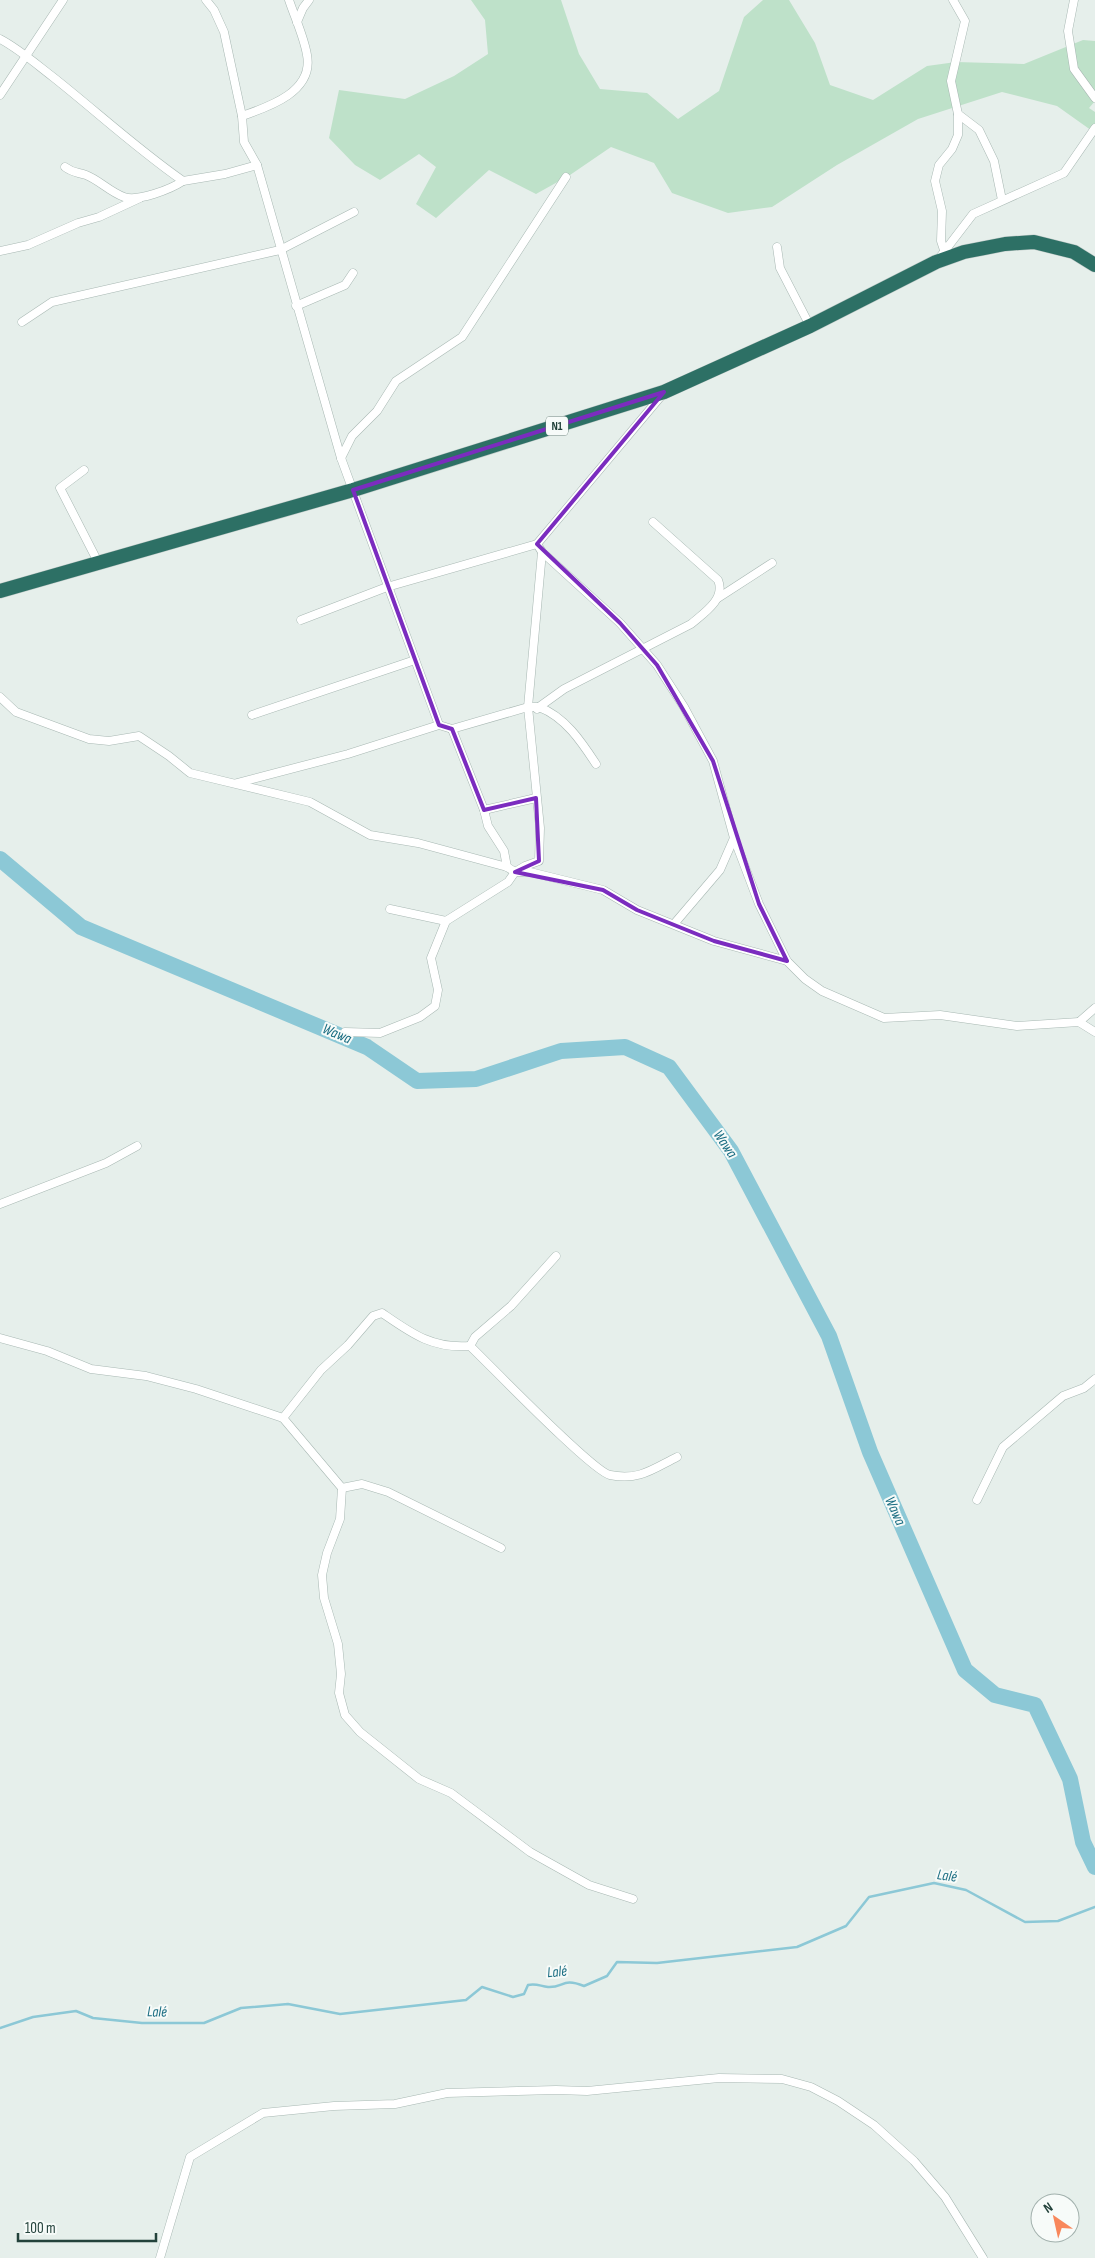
<svg xmlns="http://www.w3.org/2000/svg" width="1095" height="2258" font-family="'Sofia Sans Condensed',sans-serif">
  <style>
    .green { fill: #bee1c9 }
    .lines { fill: none; stroke-linecap: round; stroke-linejoin: round }
    .stream { stroke: #8cc8d6; stroke-width: 2.5 }
    .river { stroke: #8cc8d6; stroke-width: 16 }
    .street-casing { stroke: #a8b8b3; stroke-width: 9 }
    .highway-casing { stroke: #c1cac8; stroke-width: 15 }
    .street { stroke: #fff; stroke-width: 8 }
    .highway { stroke: #2d7065; stroke-width: 14 }
    .marked { fill: none; stroke: #7b2cbf; stroke-width: 4; stroke-linejoin: round }
    .labels { text-anchor: middle; dominant-baseline: central; stroke-width: 4; stroke-linejoin: round; paint-order: stroke }
    .shield { fill: #f7fbf9; stroke: #637a74; stroke-width: 1 }
    .shield-label { font-size: 12px; font-weight: bold; fill: #23423b }
    .water-label { font-size: 15px; font-style: italic; fill: #1a6d82; stroke: #f7fbf9 }
  </style>
  <rect width="100%" height="100%" fill="#e6efeb"/>
  <path class="green" d="M471,0H561L579,54L600,89L647,93L678,119L719,91L744,17L763,0H789L815,43L830,85L873,100L927,66L956,62L1024,64L1083,40L1095,41V101L1089,108L1095,112V133L1057,106L1002,92L918,119L837,165L772,207L728,213L672,193L654,163L611,147L570,175L536,194L489,170L436,218L416,204L436,167L419,154L380,180L355,165L329,138L339,90L405,99L454,76L488,54L485,20Z"/>
  <g class="lines">
    <path class="stream" d="M0,2028L33,2017L76,2011L93,2018L142,2023H204L241,2008L288,2004L340,2014L466,2000L482,1987L513,1997L524,1994L528,1985C536,1983 540,1986 548,1987C564,1988 562,1977 584,1986L607,1976L617,1962L657,1963L797,1947L846,1926L869,1897L934,1883L966,1890L1025,1922L1058,1921L1095,1907"/>
    <path class="river" d="M0,859L81,927L367,1047L417,1081L476,1079L561,1051L625,1047L669,1067L731,1151L829,1336L870,1452L965,1670L995,1695L1035,1705L1070,1779L1083,1842L1095,1867"/>
    <defs>
      <g id="street">
        <path d="M206,0L214,10L224,32L242,116L244,142L257,165L341,458L439,725L452,729L528,707H539L564,689L691,624C704,613 726,599 718,580L653,522"/>
        <path d="M953,0L965,21L951,81L958,114L979,130L994,161L1002,200"/>
        <path d="M1074,0L1068,31L1074,69L1095,98"/>
        <path d="M297,22L303,8L309,0"/>
        <path d="M0,39C19,49 36,64 53,77C96,111 137,149 183,181L225,174L257,165"/>
        <path d="M0,95L63,0"/>
        <path d="M242,116C268,107 314,92 307,55C304,37 295,18 289,0"/>
        <path d="M65,167C73,173 77,172 86,175C99,180 110,192 124,197C138,202 171,189 183,181"/>
        <path d="M777,247L780,268L810,326"/>
        <path d="M944,250L941,241L942,211L935,181L939,165L952,149L958,135V114"/>
        <path d="M0,251L28,245L78,223L99,217L140,198"/>
        <path d="M937,261L973,214L1064,173L1095,128"/>
        <path d="M296,306L345,285L353,273"/>
        <path d="M22,322L52,302L280,250L354,212"/>
        <path d="M662,395L537,544L542,552L620,623L657,665L684,707L713,761L734,838L759,904L787,961L805,979L822,991L884,1018L940,1015L1017,1026L1079,1022L1095,1032"/>
        <path d="M341,458L352,436L377,411L396,381L462,337L566,177"/>
        <path d="M84,470L60,488L99,564"/>
        <path d="M718,598L772,563"/>
        <path d="M301,620L387,587L537,544"/>
        <path d="M0,697L16,712L89,739L109,741L139,736L169,756L190,773L310,802L370,835L418,843L507,867L515,872L525,866L539,861L540,828L528,707L542,552"/>
        <path d="M537,709L539,707C565,717 581,741 596,764"/>
        <path d="M252,715L415,660"/>
        <path d="M452,729L484,810L488,826L504,851L507,867"/>
        <path d="M237,783L348,754L439,725"/>
        <path d="M484,810L536,798"/>
        <path d="M390,909L446,921"/>
        <path d="M674,924L720,870L734,838"/>
        <path d="M1079,1022L1095,1008"/>
        <path d="M345,1032L380,1033L420,1017L435,1006L438,990L431,958L446,921L508,882L515,872H530L603,890L637,910L714,941L787,961"/>
        <path d="M0,1204L106,1163L137,1146"/>
        <path d="M0,1338L47,1351L91,1369L146,1376L196,1389L283,1418L342,1488L340,1519L327,1553L322,1575L324,1598L338,1644L341,1674L339,1693L345,1715L360,1732L419,1779L451,1793L530,1852L589,1885L633,1899"/>
        <path d="M470,1346L475,1337L511,1306L556,1256"/>
        <path d="M283,1418L321,1370L348,1345L373,1316L382,1313C411,1333 432,1349 470,1346C491,1366 592,1471 610,1475C639,1481 653,1469 677,1457"/>
        <path d="M342,1488L362,1484L388,1492L501,1548"/>
        <path d="M977,1500L1003,1447L1063,1396L1084,1388L1095,1379"/>
        <path d="M160,2258L190,2157L263,2113L334,2106L395,2104L447,2093L556,2090L587,2091L719,2078L782,2079L811,2087L838,2101L874,2125L914,2161L945,2197L983,2258"/>
      </g>
      <path id="highway" d="M0,591L353,490L664,392L810,326L936,262L964,252L1005,244L1034,242L1074,252L1095,265"/>
    </defs>
    <use href="#street" class="street-casing"/>
    <use href="#highway" class="highway-casing"/>
    <use href="#street" class="street"/>
    <use href="#highway" class="highway"/>
  </g>
  <path class="marked" d="M664,392L537,544L620,623L657,665L713,761L759,904L787,961L714,941L637,910L603,890L515,872L539,861L536,798L484,810L452,729L439,725L353,490Z"/>
  <g class="labels">
    <rect class="shield" x="546" y="416.5" width="22" height="19" rx="4"/>
    <g class="shield-label">
      <text x="557" y="426">N1</text>
    </g>
    <g class="water-label">
      <text transform="translate(337 1034) rotate(23)">Wawa</text>
      <text transform="translate(725 1144) rotate(56)">Wawa</text>
      <text transform="translate(895 1511) rotate(66)">Wawa</text>
      <text transform="translate(947 1876) rotate(8)">Lalé</text>
      <text transform="translate(557 1972) rotate(-5)">Lalé</text>
      <text transform="translate(157 2012) rotate(1)">Lalé</text>
    </g>
  </g>
  <g transform="translate(1055 2218) rotate(326)"><circle r="24" fill="#f7fbf9" stroke="#a2b1ad"/>
  <path d="M0-4L9 19L0 12L-9 19Z" fill="#f8875b"/>
  <text y="-8" font-size="14" font-weight="bold" text-anchor="middle" fill="#23423b">N</text>
  </g>
  <path d="M18 2233v8h138v-8" fill="none" stroke="#23423b" stroke-width="2.5"/>
  <text x="25" y="2233" font-size="15" fill="#23423b" stroke="#f7fbf9" stroke-width="4" paint-order="stroke">100 m</text>
</svg>
